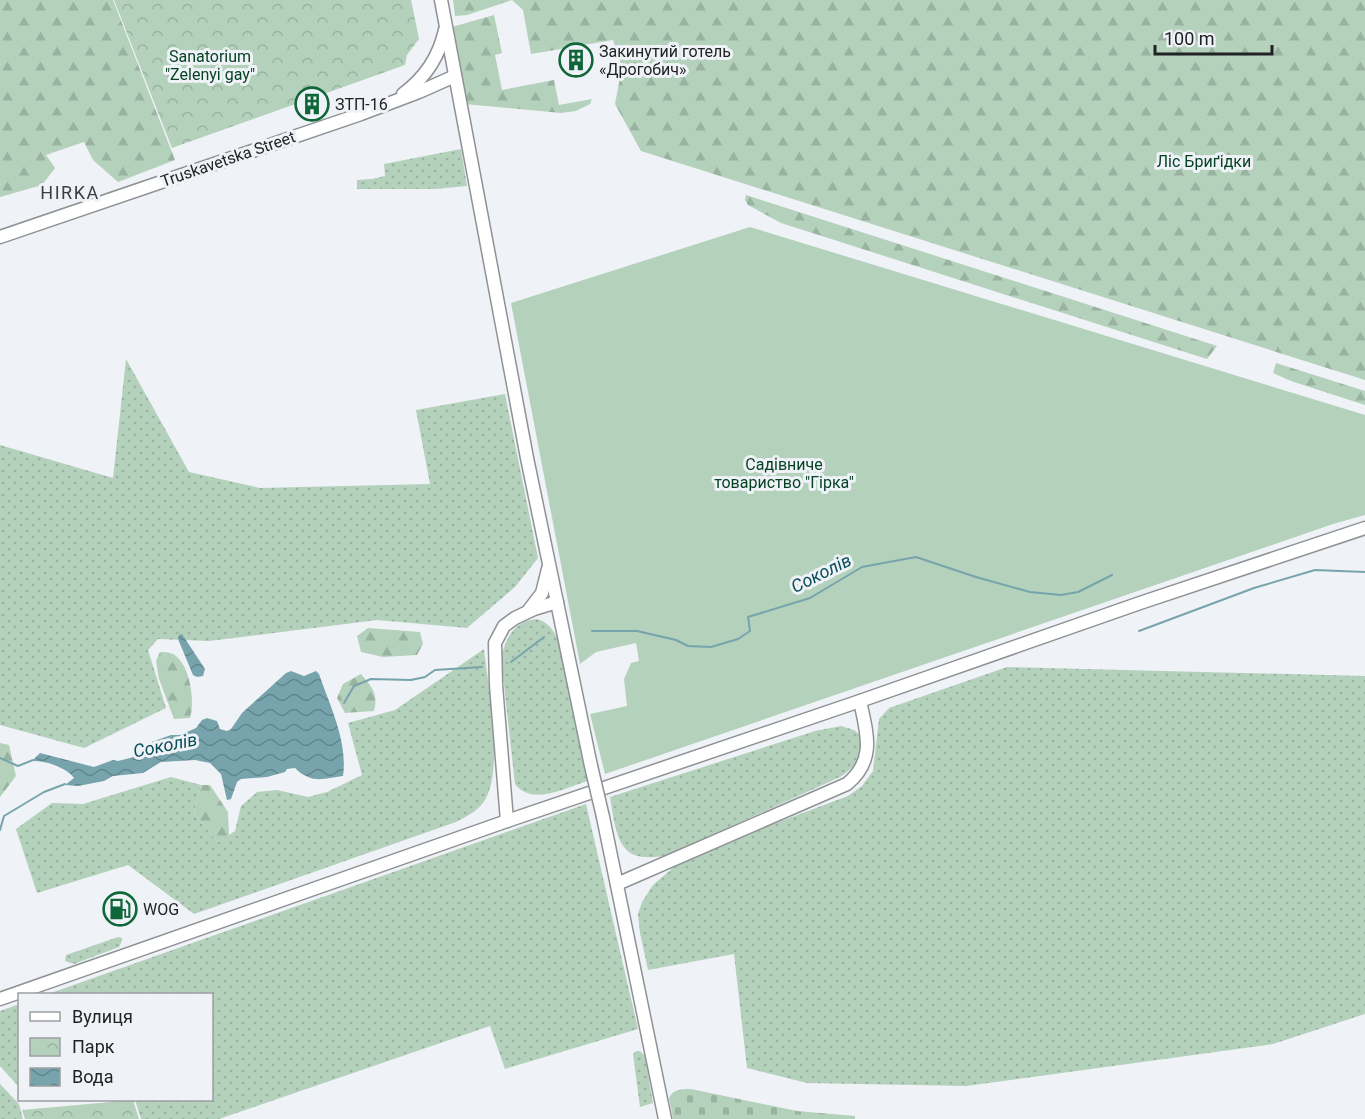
<svg xmlns="http://www.w3.org/2000/svg" width="1365" height="1119" font-family="Roboto,sans-serif">
  <style>
    .grass { fill: url(#grass-dots) }
    .forest { fill: url(#forest-firs) }
    .cemetery { fill: url(#cemetery-stones) }
    .park { fill: url(#park-crowns) }
    .garden { fill: #b4d1bc }
    .water { fill: url(#water-waves) }
    .lines { fill: none; stroke-linecap: round; stroke-linejoin: round }
    .stream { stroke: #77a4ac; stroke-width: 2 }
    .secondary-casing { stroke: #8f9295; stroke-width: 15 }
    .secondary { stroke: #fff; stroke-width: 12 }
    .secondary-bridge-casing { stroke: #8f9295; stroke-width: 15; stroke-linecap: butt }
    .secondary-bridge { stroke: #fff; stroke-width: 12 }
    .labels { text-anchor: middle; dominant-baseline: central; stroke-width: 6; stroke-linejoin: round; paint-order: stroke }
    .poi-label { font-size: 16px; fill: #212223; stroke: #eff2f6; text-anchor: start }
    .park-label { font-size: 16px; fill: #064324; stroke: #eff2f6 }
    .street-label { font-size: 16px; fill: #212223; stroke: #eff2f6 }
    .neighbourhood-label { font-size: 18px; letter-spacing: 1.5px; fill: #3d3f42; stroke: #eff2f6 }
    .water-label { font-size: 18px; font-style: italic; fill: #074d57; stroke: #eff2f6 }
  </style>
  <defs>
    <pattern id="grass-dots" width="8" height="8" patternUnits="userSpaceOnUse" patternTransform="scale(1.5)"><rect width="8" height="8" fill="#b4d1bc"/><path d="M2 2h.1M6 6h.1" fill="none" stroke="#9ab3a1" stroke-width="1.8" stroke-linecap="round"/></pattern>
    <pattern id="forest-firs" width="22" height="20" patternUnits="userSpaceOnUse" patternTransform="scale(1.5)"><rect width="22" height="20" fill="#b4d1bc"/><path d="M5 1l3.5 6h-7zM16 11l3.5 6h-7z" fill="#9ab3a1"/></pattern>
    <pattern id="cemetery-stones" width="16" height="16" patternUnits="userSpaceOnUse" patternTransform="scale(1.5)"><rect width="16" height="16" fill="#b4d1bc"/><path d="M2 7V4a2 2 0 0 1 4 0v3zM10 15v-3a2 2 0 0 1 4 0v3z" fill="#9ab3a1"/></pattern>
    <pattern id="park-crowns" width="20" height="18" patternUnits="userSpaceOnUse" patternTransform="scale(1.5)"><rect width="20" height="18" fill="#b4d1bc"/><path d="M2 6a3 3 0 1 1 6 0M12 15a3 3 0 1 1 6 0" fill="none" stroke="#9ab3a1"/></pattern>
    <pattern id="water-waves" width="16" height="10" patternUnits="userSpaceOnUse" patternTransform="scale(1.5)"><rect width="16" height="10" fill="#77a4ac"/><path d="M0 5q4-4 8 0t8 0" fill="none" stroke="#61858c"/></pattern>
  </defs>
  <rect width="100%" height="100%" fill="#eff2f6"/>
  <g class="grass">
    <path d="M461,149L467,186L435,189H357V180L372,179L385,176L384,164Z"/>
    <path d="M126,359L189,472L260,488L430,484L416,410L505,394L538,558L515,587L467,628L377,620L209,641L158,639L148,650L166,708L84,748L0,725V445L113,478Z"/>
    <path d="M537,619C551,623 556,634 561,647L590,780C567,787 533,807 515,784L501,658C506,637 514,621 537,619Z"/>
    <path d="M484,649C488,686 504,768 485,800C477,812 467,816 456,822L194,914L128,865L37,893L16,829L52,803L83,804L171,777L201,785L194,814L218,842L235,831L241,806L257,792L277,790L308,797L327,792L362,775L348,723L395,710Z"/>
    <path d="M1007,667L1365,676V1014L1273,1044L966,1086L807,1083L747,1068L734,954L648,970L640,933L638,914L642,902L653,885L674,867L752,832L848,796L862,786L873,771L879,719L889,708Z"/>
    <path d="M841,726L854,730L860,735C862,757 858,765 840,777L666,856C655,857 642,859 632,854C615,845 613,814 610,797L815,731Z"/>
    <path d="M586,804L638,1029L505,1069L490,1026L219,1119H141L135,1100H212V994H48Z"/>
    <path d="M118,937L122,938V941L119,947L74,964L65,961L66,955Z"/>
    <path d="M19,1004H20L19,1087L0,1066V1011Z"/>
    <path d="M636,1051H640L645,1056L653,1103L640,1107L633,1054Z"/>
    <path d="M0,1084L19,1104L23,1119H0Z"/>
  </g>
  <g class="forest">
    <path d="M0,0H113L175,160L118,182L93,160L84,142L46,155L55,168L42,185L0,197Z"/>
    <path d="M453,0H1365V380L641,151L615,104L622,67L613,40L531,54L523,10L512,0L467,15L455,16Z"/>
    <path d="M494,15L502,53L495,55L502,90L554,80L559,105L592,99L590,104L576,111L561,113L465,104L452,27Z"/>
    <path d="M746,195L1217,346L1207,359L781,223L748,205L745,200Z"/>
    <path d="M1276,363L1365,391V405L1291,381L1273,373Z"/>
    <path d="M368,628L420,632L423,644L417,655L383,657L361,652L357,636Z"/>
    <path d="M160,652C164,652 167,652 170,653C189,658 196,701 190,718L174,719L159,679L156,661Z"/>
    <path d="M361,674C371,686 379,694 374,711L345,713L337,698L343,684Z"/>
    <path d="M0,743L9,745L16,776L0,797Z"/>
    <path d="M201,785H210L228,812L229,835L218,842L194,814Z"/>
  </g>
  <path class="cemetery" d="M691,1089L797,1111L855,1116V1119H673L669,1098C673,1089 682,1089 691,1089Z"/>
  <g class="park">
    <path d="M114,0H411L419,39L407,55L405,65L172,148Z"/>
    <path d="M133,1100L139,1119H25L22,1110Z"/>
  </g>
  <path class="garden" d="M750,227L1365,415V515L1333,524L605,774L590,714L627,706L624,679L631,663L639,661L636,643L596,652L580,664L511,303Z"/>
  <g class="water">
    <path d="M182,634L205,669L203,676L197,677L193,675L178,639L179,635Z"/>
    <path d="M291,671L304,676L316,671L319,674C330,706 348,742 343,776C322,779 312,784 295,768L287,769L285,772L267,777L241,779L237,782L231,799L227,800L221,774L210,763L195,760L161,762L143,773L113,776L104,781L78,786L65,785L74,778C67,768 45,760 32,761L40,753L94,767L113,760L118,761L134,757L146,744L171,735H180L196,728L202,720L207,718L217,721L220,729L227,731L231,729L242,713L286,673Z"/>
  </g>
  <g class="lines">
    <g class="stream">
      <path d="M592,631H637L676,640L688,646L711,647L738,639L750,631L748,617L810,598L862,567L916,557L976,577L1030,592L1061,595L1078,592L1112,575"/>
      <path d="M1139,631L1254,588L1315,570L1365,572"/>
      <path d="M511,662L544,637"/>
      <path d="M344,703L354,686L371,679L411,680L425,677L435,670L482,667"/>
      <path d="M0,758L18,766L33,760"/>
      <path d="M0,830L4,816L44,792L65,784"/>
    </g>
    <defs>
      <g id="secondary">
        <path d="M441,0L527,458L591,766"/>
        <path d="M403,94C425,78 439,57 445,30"/>
        <path d="M0,237L361,114L419,92L455,76"/>
        <path d="M529,610L542,593L548,569"/>
        <path d="M603,817L665,1119"/>
        <path d="M507,821L496,685L495,643L504,626L515,618L534,609L557,602"/>
        <path d="M617,884L847,784C876,760 867,734 860,701"/>
        <path d="M0,999L507,821L860,701L1140,603L1365,528"/>
      </g>
    </defs>
    <use href="#secondary" class="secondary-casing"/>
    <use href="#secondary" class="secondary"/>
    <defs>
      <path id="secondary-bridge" d="M591,766L603,817"/>
    </defs>
    <use href="#secondary-bridge" class="secondary-bridge-casing"/>
    <use href="#secondary-bridge" class="secondary-bridge"/>
  </g>
  <defs>
    <symbol id="building-ring" viewBox="-11 -11 22 22"><circle r="9.5" fill="#eff2f6" stroke="#0f6638" stroke-width="1.5"/><path d="M-4-6H4V6H1V3H-1V6H-4ZM-2.5-4.3h1.7v1.8h-1.7ZM.8-4.3h1.7v1.8H.8ZM-2.5-1h1.7V.8h-1.7ZM.8-1h1.7V.8H.8Z" fill="#0f6638"/></symbol>
    <symbol id="fuel-ring" viewBox="-11 -11 22 22"><circle r="9.5" fill="#eff2f6" stroke="#0f6638" stroke-width="1.5"/><path d="M-5.5-6h7V0h2V4h1.3V-2.5L3-4.5l.8-.8L6-3V5H2.5V1h-1V6h-7ZM-4.2-4.7v3.2H.2V-4.7Z" fill="#0f6638"/></symbol>
  </defs>
  <g fill-rule="evenodd">
    <use href="#building-ring" x="557" y="41" width="38" height="38"/>
    <use href="#building-ring" x="293" y="85" width="38" height="38"/>
    <use href="#fuel-ring" x="101" y="890" width="38" height="38"/>
  </g>
  <g class="labels">
    <g class="poi-label">
      <text x="599" y="51">Закинутий готель<tspan x="599" dy="18">«Дрогобич»</tspan></text>
      <text x="335" y="104">ЗТП-16</text>
      <text x="143" y="909">WOG</text>
    </g>
    <g class="park-label">
      <text x="210" y="56">Sanatorium<tspan x="210" dy="18">"Zelenyi gay"</tspan></text>
      <text x="1204" y="161">Ліс Бриґідки</text>
      <text x="784" y="464">Садівниче<tspan x="784" dy="18">товариство "Гірка"</tspan></text>
    </g>
    <g class="street-label">
      <text transform="translate(228 159) rotate(-19)">Truskavetska Street</text>
    </g>
    <g class="neighbourhood-label">
      <text x="70" y="192">HIRKA</text>
    </g>
    <g class="water-label">
      <text transform="translate(821 573) rotate(-27)">Соколів</text>
      <text transform="translate(165 745) rotate(-11)">Соколів</text>
    </g>
  </g>
  <rect x="18" y="993" width="195" height="108" fill="#eff2f6" stroke="#9d9fa2" stroke-width="1.5"/>
  <rect x="30" y="1012" width="30" height="9" fill="#ffffff" stroke="#9d9fa2" stroke-width="1.5"/>
  <text x="72" y="1023" font-size="18" fill="#212223">Вулиця</text>
  <rect x="30" y="1038" width="30" height="18" fill="url(#park-crowns)" stroke="#9d9fa2" stroke-width="1.5"/>
  <text x="72" y="1053" font-size="18" fill="#212223">Парк</text>
  <rect x="30" y="1068" width="30" height="18" fill="url(#water-waves)" stroke="#9d9fa2" stroke-width="1.5"/>
  <text x="72" y="1083" font-size="18" fill="#212223">Вода</text>
  <path d="M1155 45v9h117v-9" fill="none" stroke="#212223" stroke-width="3"/>
  <text x="1164" y="45" font-size="18" fill="#212223" stroke="#eff2f6" stroke-width="4.5" paint-order="stroke">100 m</text>
</svg>
